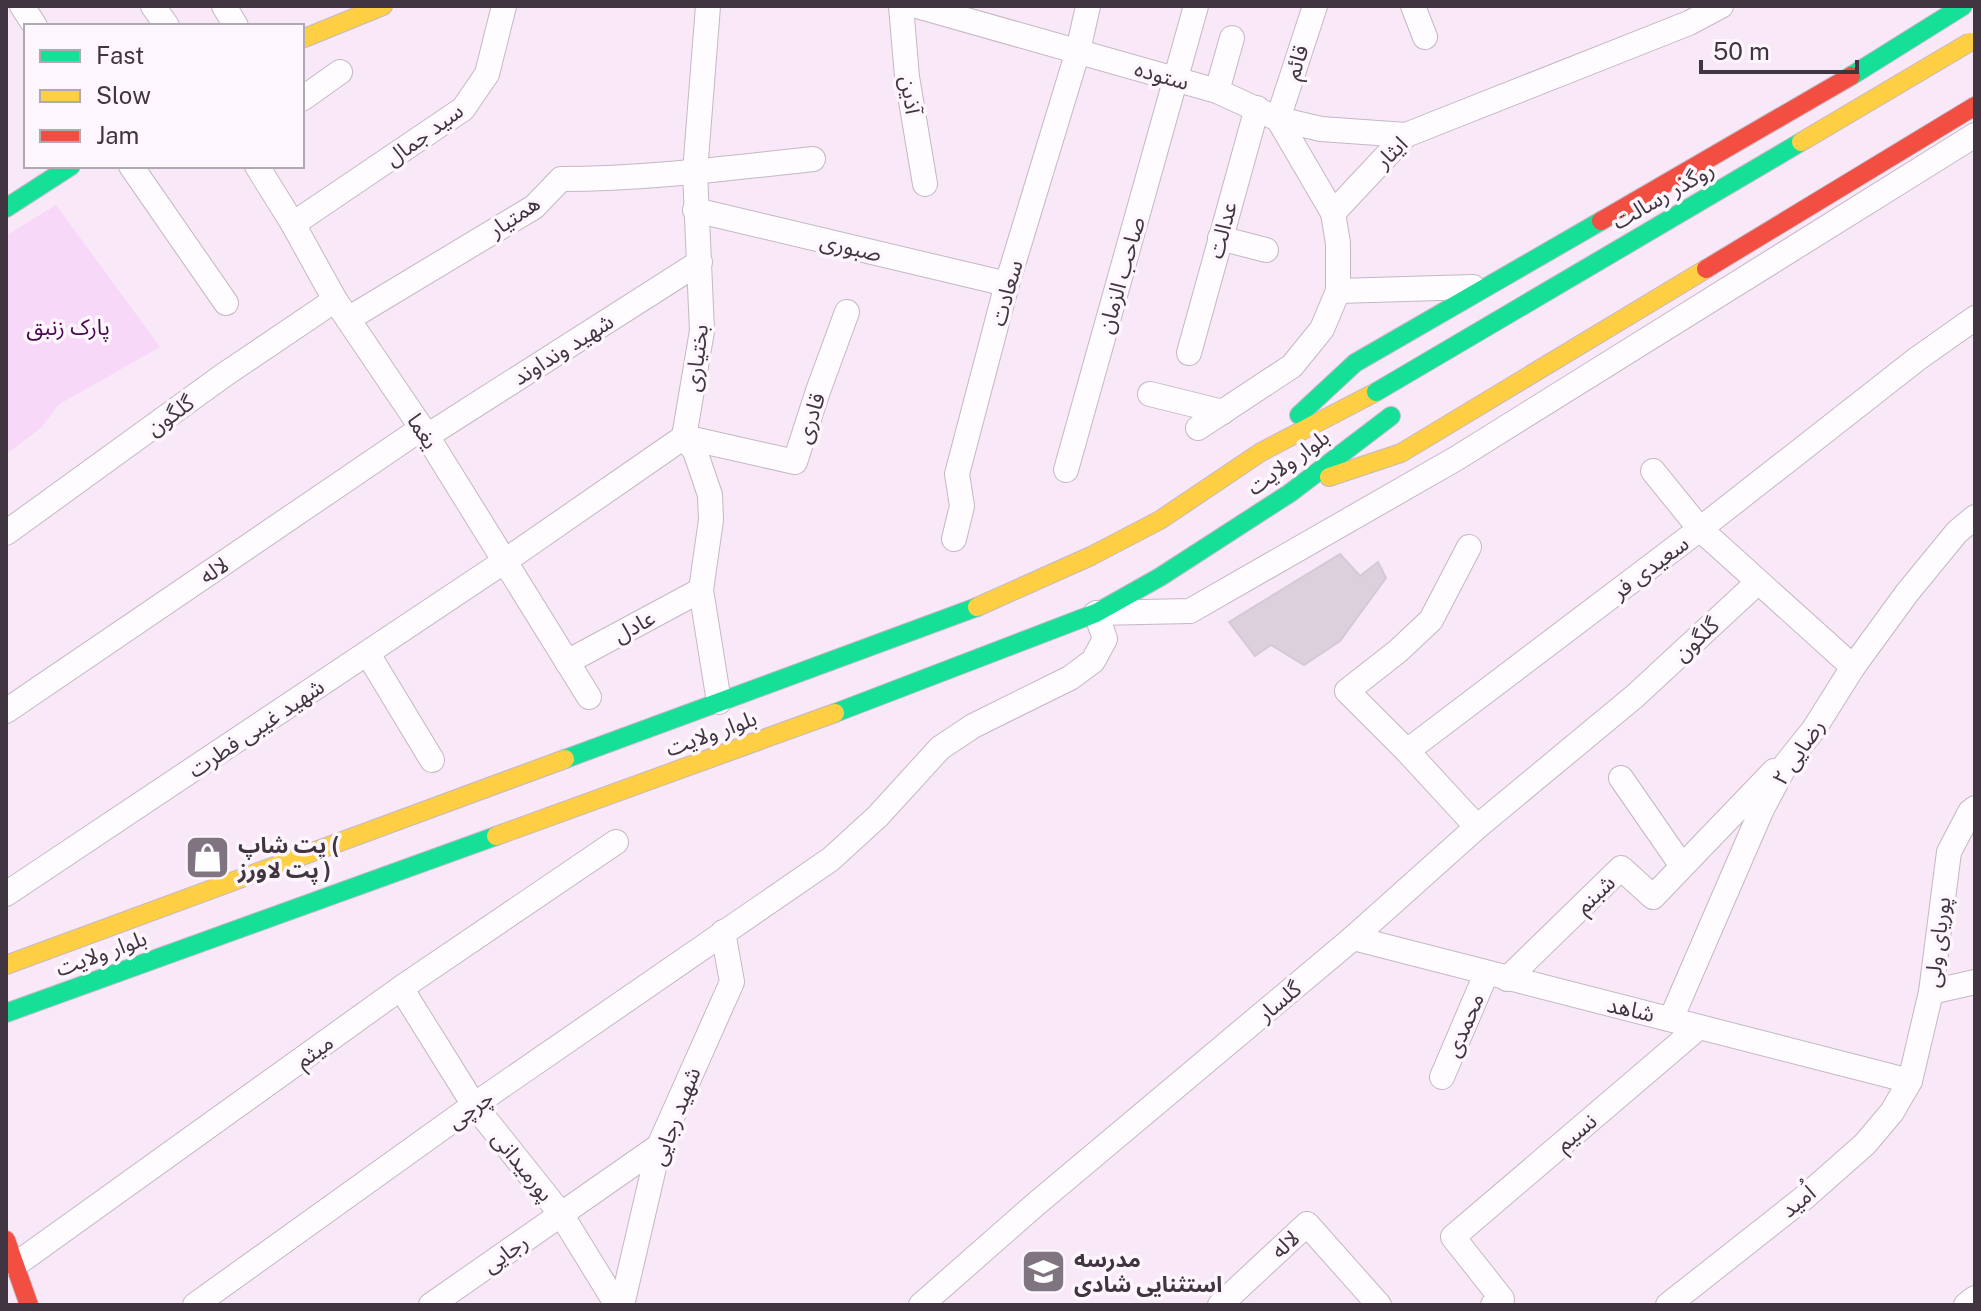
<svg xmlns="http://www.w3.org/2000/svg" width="1981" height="1311" font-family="'Public Sans','Noto Sans Arabic',sans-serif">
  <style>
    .green { fill: #f7d8f8 }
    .building { fill: #ddd0dd; stroke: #d5c9d5; stroke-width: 2 }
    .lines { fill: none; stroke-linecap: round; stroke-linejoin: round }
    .street-casing { stroke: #c4b8c4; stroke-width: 26 }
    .fast-casing { stroke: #c4b8c4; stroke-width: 20 }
    .slow-casing { stroke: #c4b8c4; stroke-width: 20 }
    .jam-casing { stroke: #c4b8c4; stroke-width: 20 }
    .street { stroke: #fefcfe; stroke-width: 24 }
    .fast { stroke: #16e098; stroke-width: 18 }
    .slow { stroke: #ffcf43; stroke-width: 18 }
    .jam { stroke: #f24e42; stroke-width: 18 }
    .fast-bridge-casing { stroke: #c4b8c4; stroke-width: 20; stroke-linecap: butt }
    .slow-bridge-casing { stroke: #c4b8c4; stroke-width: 20; stroke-linecap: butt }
    .fast-bridge { stroke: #16e098; stroke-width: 18 }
    .slow-bridge { stroke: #ffcf43; stroke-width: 18 }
    .labels { text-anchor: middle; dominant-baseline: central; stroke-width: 7; stroke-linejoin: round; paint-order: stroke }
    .street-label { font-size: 22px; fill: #403540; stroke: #fdf7fd }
    .park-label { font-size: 22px; fill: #48064d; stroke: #fdf7fd }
    .poi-label { font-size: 22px; font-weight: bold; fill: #403540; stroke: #fdf7fd; text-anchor: start }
  </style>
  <rect width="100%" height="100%" fill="#f8e8f8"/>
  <path class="green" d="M56,205L160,347L58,405L41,428L6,454V236Z"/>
  <path class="building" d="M1340,554L1360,576L1378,562L1386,578L1340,641L1304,665L1271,645L1255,656L1229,622Z"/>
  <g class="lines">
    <defs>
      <g id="street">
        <path d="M22,6L35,26"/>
        <path d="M153,6L167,26"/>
        <path d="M224,6L236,26"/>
        <path d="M708,6L695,172L702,331L684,437L695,451L710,495L711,520L701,590L719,702"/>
        <path d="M901,6L907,77L925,184"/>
        <path d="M917,6L1217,91L1278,119L1321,129L1406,135"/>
        <path d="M1315,6L1278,119L1333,213"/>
        <path d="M1413,6L1425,37"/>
        <path d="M1217,91L1232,38"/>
        <path d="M302,99L340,72"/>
        <path d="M131,166L226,303"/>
        <path d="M257,166L293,224L335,300L427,436L589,697"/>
        <path d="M695,210L1007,284"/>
        <path d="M293,224L463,109L487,74L504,6"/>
        <path d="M1220,238L1266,250"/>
        <path d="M1338,291L1473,287"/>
        <path d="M348,319L534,207L561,179C646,179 730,168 813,159"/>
        <path d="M1189,353L1257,108"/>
        <path d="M1150,394L1223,412"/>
        <path d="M1198,428L1292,366L1322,329L1338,291V243L1333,213L1406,135L1689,23L1721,6"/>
        <path d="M427,436L700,262"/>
        <path d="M1066,470L1196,6"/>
        <path d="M1653,471L1700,529L1853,667"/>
        <path d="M6,533L224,375L335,300"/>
        <path d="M954,539L962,506L957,474L1007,284L1078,51L1088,6"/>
        <path d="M368,654L432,760"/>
        <path d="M567,662L701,590"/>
        <path d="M6,711L422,428"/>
        <path d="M1407,751L1347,691L1398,651L1431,620L1469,547"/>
        <path d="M1621,778L1682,866"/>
        <path d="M1477,827L1407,751L1700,529L1917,359L1975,318"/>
        <path d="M6,894L505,561L684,437L795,462L818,391L847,312"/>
        <path d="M1353,938L1910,1081"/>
        <path d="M1507,979L1621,868L1653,897L1774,771"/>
        <path d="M401,988L474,1105L561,1214L617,1305"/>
        <path d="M1931,992L1975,982"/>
        <path d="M1671,1019L1762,809L1786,764L1814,729L1853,667L1907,593L1957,532L1975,517"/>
        <path d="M1442,1077L1486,974"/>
        <path d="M15,1265L401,988L616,842"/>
        <path d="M195,1305L474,1105L831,859L878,816L940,748L973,726L1070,678L1093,661L1105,639L1096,613L1190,611L1457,458L1975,135"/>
        <path d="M431,1305L659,1146"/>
        <path d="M622,1305L659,1146L732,982L723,932"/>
        <path d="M921,1305L1036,1204L1353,938L1477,827L1635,696L1757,583"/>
        <path d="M1220,1305L1307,1224L1379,1305"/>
        <path d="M1493,1305L1502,1299L1453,1237L1699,1027"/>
        <path d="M1668,1305L1805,1197L1865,1144L1892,1112L1910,1081L1931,992L1949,852L1970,812L1975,808"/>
        <path d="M1966,1305L1975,1298"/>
      </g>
      <g id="fast">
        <path d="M1851,76L1963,6"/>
        <path d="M6,208L71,166"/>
        <path d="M1299,415L1355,363L1601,221"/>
        <path d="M835,713L1096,613L1160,577L1290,493L1391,416"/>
        <path d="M565,759L977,607"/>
        <path d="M6,1013L496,836"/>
      </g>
      <g id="slow">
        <path d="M302,39L383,6"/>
        <path d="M1329,477L1401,453L1706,269"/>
        <path d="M977,607L1091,556L1160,520L1261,452L1376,392"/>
        <path d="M496,836L835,713"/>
        <path d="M6,965L565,759"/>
      </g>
      <g id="jam">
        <path d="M1601,221L1851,76"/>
        <path d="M1706,269L1975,106"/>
        <path d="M6,1240L29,1305"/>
      </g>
    </defs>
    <use href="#street" class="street-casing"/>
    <use href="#fast" class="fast-casing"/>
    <use href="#slow" class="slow-casing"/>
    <use href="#jam" class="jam-casing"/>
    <use href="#street" class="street"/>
    <use href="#fast" class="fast"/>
    <use href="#slow" class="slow"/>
    <use href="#jam" class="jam"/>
    <defs>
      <path id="fast-bridge" d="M1376,392L1801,142"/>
      <path id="slow-bridge" d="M1801,142L1970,42"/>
    </defs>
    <use href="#fast-bridge" class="fast-bridge-casing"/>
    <use href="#slow-bridge" class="slow-bridge-casing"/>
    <use href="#fast-bridge" class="fast-bridge"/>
    <use href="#slow-bridge" class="slow-bridge"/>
  </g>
  <defs>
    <symbol id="shop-square" viewBox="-11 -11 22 22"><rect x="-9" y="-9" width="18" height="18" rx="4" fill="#807480" stroke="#fdf7fd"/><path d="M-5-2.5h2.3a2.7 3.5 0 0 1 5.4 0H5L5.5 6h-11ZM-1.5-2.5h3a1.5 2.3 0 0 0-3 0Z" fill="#fff"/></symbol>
    <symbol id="school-square" viewBox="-11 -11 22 22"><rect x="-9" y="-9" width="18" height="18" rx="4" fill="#807480" stroke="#fdf7fd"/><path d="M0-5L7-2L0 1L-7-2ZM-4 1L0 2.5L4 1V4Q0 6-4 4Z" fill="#fff"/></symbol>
  </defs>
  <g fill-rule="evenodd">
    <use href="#shop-square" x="182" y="832" width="51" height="51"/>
    <use href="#school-square" x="1018" y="1246" width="51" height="51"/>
  </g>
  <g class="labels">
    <g class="street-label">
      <text transform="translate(1296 62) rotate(-72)">قائم</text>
      <text transform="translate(1162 75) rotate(16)">ستوده</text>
      <text transform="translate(911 95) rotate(81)">آذین</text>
      <text transform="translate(424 134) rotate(-36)">سید جمال</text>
      <text transform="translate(1391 152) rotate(-44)">ایثار</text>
      <text transform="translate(1663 195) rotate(-30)">روگذر رسالت</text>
      <text transform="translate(514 216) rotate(-34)">همتیار</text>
      <text transform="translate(1222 230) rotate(-75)">عدالت</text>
      <text transform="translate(851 247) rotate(13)">صبوری</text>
      <text transform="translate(1121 275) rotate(-74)">صاحب الزمان</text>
      <text transform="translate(1006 293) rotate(-74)">سعادت</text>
      <text transform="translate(563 349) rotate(-32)">شهید ونداوند</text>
      <text transform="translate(696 358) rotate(-83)">بختیاری</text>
      <text transform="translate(170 415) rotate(-36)">گلگون</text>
      <text transform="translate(810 418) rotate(-72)">قادری</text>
      <text transform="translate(423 431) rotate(57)">یغما</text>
      <text transform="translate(1288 462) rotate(-36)">بلوار ولایت</text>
      <text transform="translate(1650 567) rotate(-37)">سعیدی فر</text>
      <text transform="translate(214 570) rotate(-34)">لاله</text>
      <text transform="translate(634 626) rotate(-28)">عادل</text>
      <text transform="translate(1696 639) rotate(-43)">گلگون</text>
      <text transform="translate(256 728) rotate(-34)">شهید غیبی فطرت</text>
      <text transform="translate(711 733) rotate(-20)">بلوار ولایت</text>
      <text transform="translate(1798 752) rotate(-56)">رضایی ۲</text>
      <text transform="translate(1595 894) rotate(-44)">شبنم</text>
      <text transform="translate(1937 942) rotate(-83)">پوریای ولی</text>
      <text transform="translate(101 953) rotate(-20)">بلوار ولایت</text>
      <text transform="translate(1279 1001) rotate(-40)">گلسار</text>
      <text transform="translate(1631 1009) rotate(13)">شاهد</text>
      <text transform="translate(1464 1025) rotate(-67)">محمدی</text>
      <text transform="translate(314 1051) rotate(-36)">میثم</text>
      <text transform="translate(470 1109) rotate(-35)">چرچی</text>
      <text transform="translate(675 1116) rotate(-69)">شهید رجایی</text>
      <text transform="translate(1576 1132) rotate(-40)">نسیم</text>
      <text transform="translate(523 1166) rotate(51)">پورمیدانی</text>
      <text transform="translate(1798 1201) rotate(-39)">اُمید</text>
      <text transform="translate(1285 1244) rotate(-43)">لاله</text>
      <text transform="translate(505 1253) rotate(-35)">رجایی</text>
    </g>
    <g class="park-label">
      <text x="68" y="327">پارک زنبق</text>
    </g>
    <g class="poi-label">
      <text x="238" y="845">پت شاپ (<tspan x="238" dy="25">پت لاورز )</tspan></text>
      <text x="1074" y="1259">مدرسه<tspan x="1074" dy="25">استثنایی شادی</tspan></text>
    </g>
  </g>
  <rect width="1981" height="1311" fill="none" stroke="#403540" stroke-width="16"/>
  <rect x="24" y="24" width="280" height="144" fill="#fdf7fd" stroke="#b1a9b1" stroke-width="2"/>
  <rect x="40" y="50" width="40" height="12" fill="#16e098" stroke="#b1a9b1" stroke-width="2"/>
  <text x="96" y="64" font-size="24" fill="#403540">Fast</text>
  <rect x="40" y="90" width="40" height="12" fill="#ffcf43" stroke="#b1a9b1" stroke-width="2"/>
  <text x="96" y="104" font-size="24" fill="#403540">Slow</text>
  <rect x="40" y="130" width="40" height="12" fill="#f24e42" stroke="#b1a9b1" stroke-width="2"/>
  <text x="96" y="144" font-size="24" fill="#403540">Jam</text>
  <path d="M1701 60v12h156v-12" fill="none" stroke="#403540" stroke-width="4"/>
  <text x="1713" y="60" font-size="24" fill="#403540" stroke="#fdf7fd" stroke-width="6" paint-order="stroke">50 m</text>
</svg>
